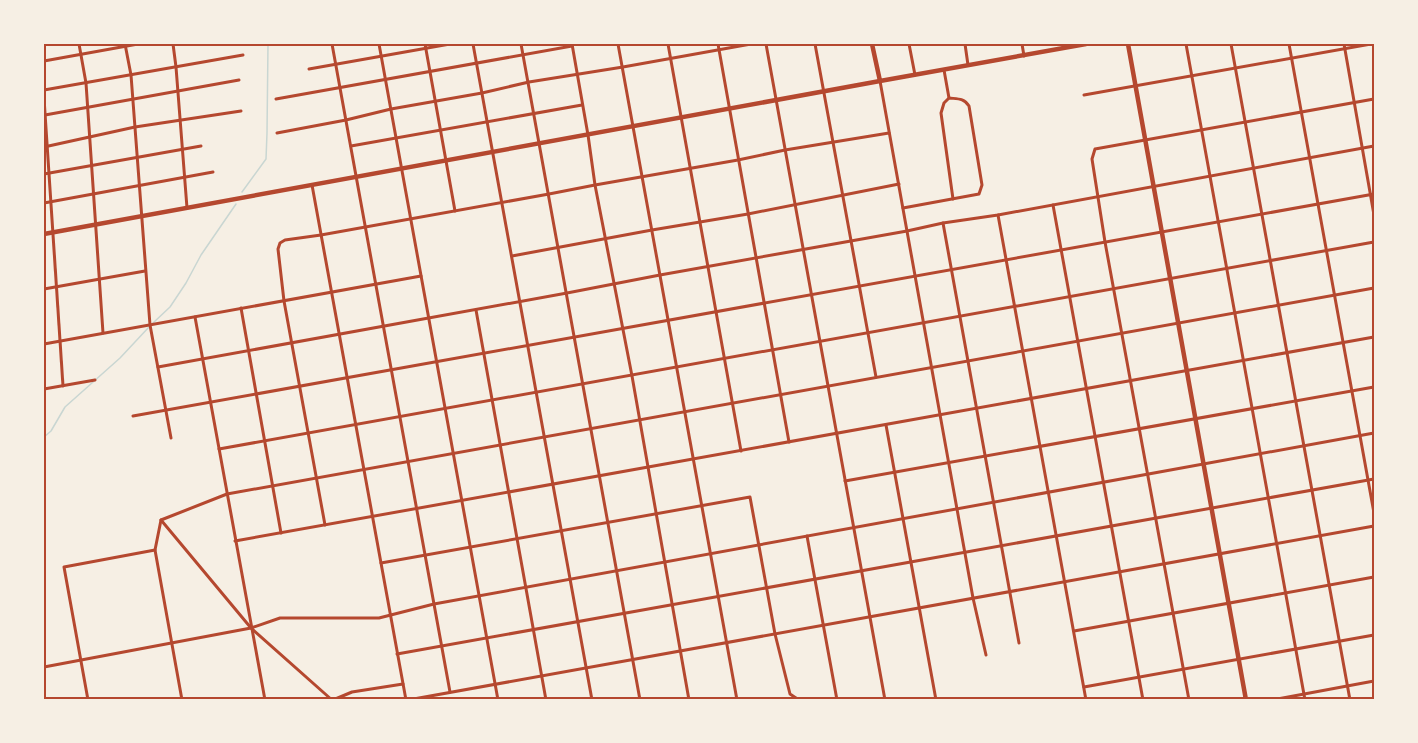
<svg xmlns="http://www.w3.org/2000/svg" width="1418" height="743" font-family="'PT Serif',serif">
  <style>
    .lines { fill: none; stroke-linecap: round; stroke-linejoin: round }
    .stream { stroke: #c9d6d2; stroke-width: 1.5 }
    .minor { stroke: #b5482f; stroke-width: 3 }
    .tertiary { stroke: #b5482f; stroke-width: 4.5 }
    .secondary { stroke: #b5482f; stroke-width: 4.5 }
    .neatline { fill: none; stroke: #b5482f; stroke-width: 2 }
  </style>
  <rect width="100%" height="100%" fill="#f6efe4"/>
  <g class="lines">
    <g class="stream">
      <path d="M242,192L266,159L267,133L268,44"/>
      <path d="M153,323L170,307L186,283L201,255L236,204"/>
      <path d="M44,437L51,431L65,407L120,358L149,327"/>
    </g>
    <g class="minor">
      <path d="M79,44L86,83L103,333"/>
      <path d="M125,44L131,75L150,325L171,438"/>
      <path d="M173,44L176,67L187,208"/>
      <path d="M332,44L450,692"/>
      <path d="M379,44L498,700"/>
      <path d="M425,44L455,211"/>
      <path d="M473,44L592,700"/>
      <path d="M521,44L640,700"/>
      <path d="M572,44L588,135L595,185L632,376L689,700"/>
      <path d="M618,44L737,700"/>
      <path d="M668,44L741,451"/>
      <path d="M718,44L789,442"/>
      <path d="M766,44L885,700"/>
      <path d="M815,44L876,377"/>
      <path d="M909,44L915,75"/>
      <path d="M965,44L968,65"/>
      <path d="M1022,44L1024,56"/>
      <path d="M1186,44L1305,700"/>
      <path d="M1231,44L1350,700"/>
      <path d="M1289,44L1374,513"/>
      <path d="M1344,44L1374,215"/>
      <path d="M44,61L138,44"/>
      <path d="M309,69L450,44"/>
      <path d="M944,70L949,98L944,103L941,113L953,199"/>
      <path d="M880,81L973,598L986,655"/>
      <path d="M44,90L243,55"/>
      <path d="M1084,95L1371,44"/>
      <path d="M44,98L63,386"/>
      <path d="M276,99L572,46"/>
      <path d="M45,115L239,80"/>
      <path d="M277,133L346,120L391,109L482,93L529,82L623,67L751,44"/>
      <path d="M351,146L582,105"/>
      <path d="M44,147L135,127L241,111"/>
      <path d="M44,174L201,146"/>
      <path d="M312,185L406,700"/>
      <path d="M44,203L213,172"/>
      <path d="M1053,205L1143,700"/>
      <path d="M903,208L979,194L982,185L969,106C964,98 958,99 949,98"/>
      <path d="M998,215L1086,700"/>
      <path d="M943,223L1019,643"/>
      <path d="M512,256L652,230L748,214L899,184"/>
      <path d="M44,289L145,271"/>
      <path d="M241,308L281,533"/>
      <path d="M476,310L546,700"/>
      <path d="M195,317L265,700"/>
      <path d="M44,344L421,276"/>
      <path d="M158,367L567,293L660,275L907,231L943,223L998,215L1374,146"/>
      <path d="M44,389L95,380"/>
      <path d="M133,416L1374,194"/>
      <path d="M886,425L936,700"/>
      <path d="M219,449L1374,242"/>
      <path d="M845,481L1374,387"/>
      <path d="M161,520L251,628L332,700"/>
      <path d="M325,525L284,301L278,249L280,243L285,240L321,235L549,194L595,185L738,160L785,150L889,133"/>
      <path d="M807,536L837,700"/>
      <path d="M235,541L1374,337"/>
      <path d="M381,563L750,497L775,634L790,694L799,700"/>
      <path d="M1074,631L1374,577"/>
      <path d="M397,654L1374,479"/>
      <path d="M44,667L251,628L280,618H379L434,604L1374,433"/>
      <path d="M1084,687L1374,635"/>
      <path d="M88,700L64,567L155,550"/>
      <path d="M182,700L155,550L161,520L227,494L1374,288"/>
      <path d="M333,700L352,692L403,684"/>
      <path d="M408,700L1374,526"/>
      <path d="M1189,700L1105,242L1092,159L1095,149L1374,99"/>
      <path d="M1272,700L1374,681"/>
    </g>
    <path class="tertiary" d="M44,234L880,81"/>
    <g class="secondary">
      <path d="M872,44L880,81L1086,44"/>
      <path d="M1128,44L1246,700"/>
    </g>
  </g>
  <rect width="1418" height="743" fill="none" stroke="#f6efe4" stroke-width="90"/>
  <rect x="45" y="45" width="1328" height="653" class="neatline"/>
</svg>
